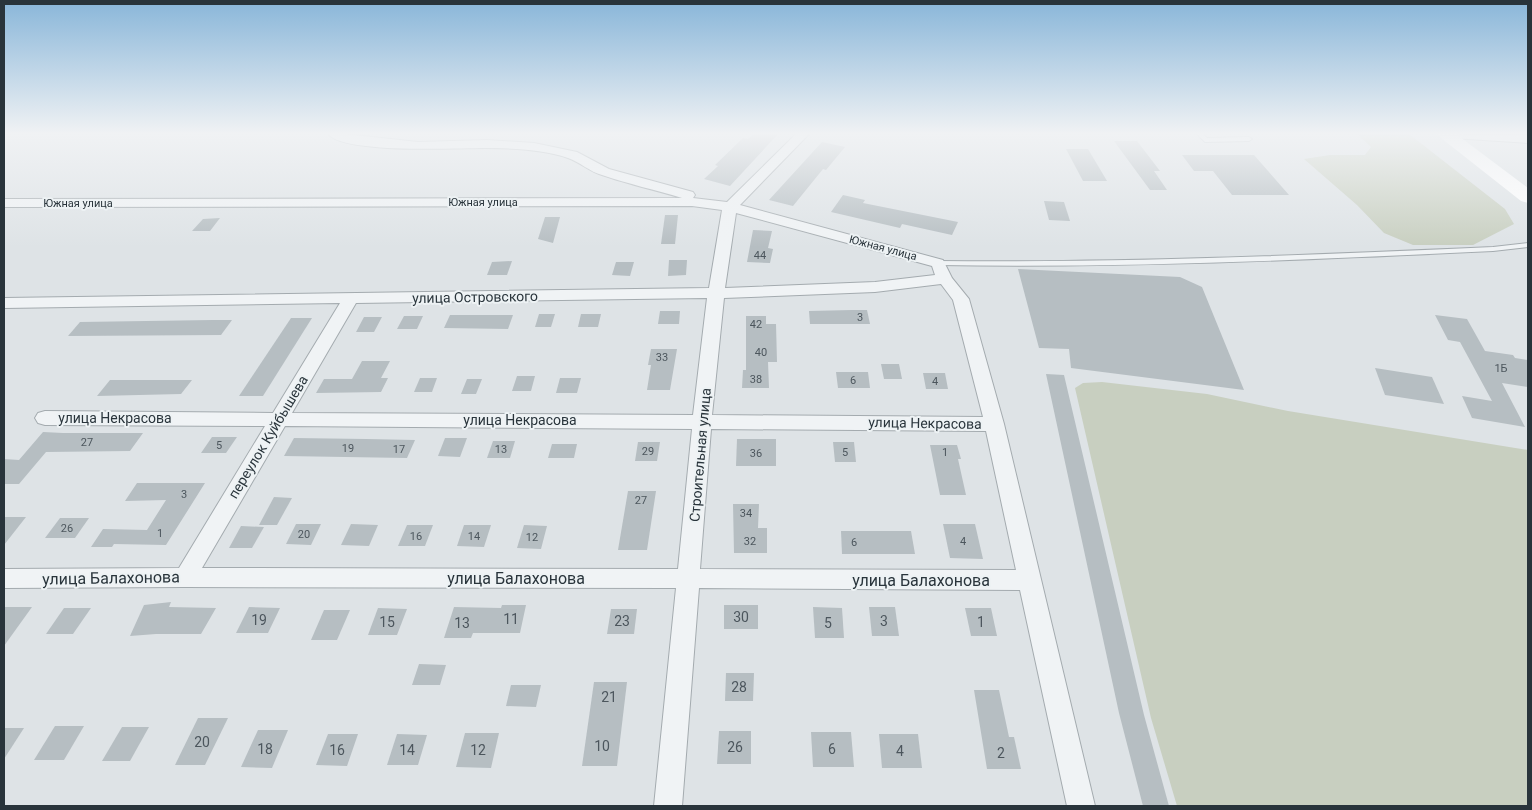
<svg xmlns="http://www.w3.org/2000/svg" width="1532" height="810" font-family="Roboto,sans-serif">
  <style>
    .green { fill: #c8cfc0 }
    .building { fill: #b6bec2 }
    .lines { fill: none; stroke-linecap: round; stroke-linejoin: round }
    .lane-casing { stroke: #a4abaf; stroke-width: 2 }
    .street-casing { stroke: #a4abaf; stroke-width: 2 }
    .lane { fill: #f0f3f5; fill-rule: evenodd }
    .street { fill: #f0f3f5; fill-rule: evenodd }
    .secondary { fill: #fff; fill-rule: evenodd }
    .labels { text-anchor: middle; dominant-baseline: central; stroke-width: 4; stroke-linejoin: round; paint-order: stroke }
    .far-street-label { font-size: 11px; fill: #29343b; stroke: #edf2f4 }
    .number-label { font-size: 11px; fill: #4c565d }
    .street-label { font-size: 14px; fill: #29343b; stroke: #edf2f4 }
    .near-number-label { font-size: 14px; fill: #4c565d }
    .near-street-label { font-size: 16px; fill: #29343b; stroke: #edf2f4 }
  </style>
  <rect width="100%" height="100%" fill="#dee3e6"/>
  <g class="green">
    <path d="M1357,134H1409L1505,209L1514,224L1473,245H1413L1384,233L1357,205L1304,159L1330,155H1365L1371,147Z"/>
    <path d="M1102,382L1207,394L1288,411L1528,450V806H1177L1151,718L1075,388L1083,383Z"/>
  </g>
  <g class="building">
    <path d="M754,134H778L730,186L704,179L718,166L715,165L743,138L748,139Z"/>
    <path d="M1114,141H1137L1160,171H1154L1167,190H1150Z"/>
    <path d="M822,142L845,147L826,170L823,169L793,206L769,200Z"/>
    <path d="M1066,149H1088L1107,181H1083Z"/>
    <path d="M1182,155H1254L1289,195H1232L1213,171H1194Z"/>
    <path d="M843,195L865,200L863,203L958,222L952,235L902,224L900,228L831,212Z"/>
    <path d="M1044,201L1064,202L1070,221L1049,220Z"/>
    <path d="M665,215H678L675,244H661Z"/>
    <path d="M545,217H560L553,243L538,239Z"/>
    <path d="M220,218L210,231H192L203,219Z"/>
    <path d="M753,230L772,231L768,248L773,249L770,263L747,262Z"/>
    <path d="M669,260H687L686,275L668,276Z"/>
    <path d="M512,261L507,275H487L492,262Z"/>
    <path d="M616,262H634L630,276L612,275Z"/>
    <path d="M1018,269L1180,277L1202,287L1244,390L1071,368L1069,349L1039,348Z"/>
    <path d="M852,310H867L870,324H810L809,311Z"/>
    <path d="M660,311H680L679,324H658Z"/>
    <path d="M539,314H555L551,327H535Z"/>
    <path d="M581,314H601L598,327H578Z"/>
    <path d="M450,315H513L508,329L444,328Z"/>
    <path d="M1435,315L1467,319L1485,351L1513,355L1515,358L1528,360V387L1502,383L1525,427L1472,418L1462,396L1492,401L1460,342L1448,340Z"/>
    <path d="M404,316H423L417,329H397Z"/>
    <path d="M746,316H766V324H776L777,362H768L769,388H742L743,370H746Z"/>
    <path d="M364,317H382L374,332H356Z"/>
    <path d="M291,318H312L263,396H239Z"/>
    <path d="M212,320H232L221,335L68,336L80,322Z"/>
    <path d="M651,349H677L670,390H647L651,365H648Z"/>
    <path d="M362,361H390L381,378H388L381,392L316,393L324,379H352Z"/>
    <path d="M881,364H899L902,379H884Z"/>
    <path d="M1375,368L1432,377L1444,404L1385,395Z"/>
    <path d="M836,372H868L870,388H838Z"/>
    <path d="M923,373H945L948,389H926Z"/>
    <path d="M1046,374L1064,375L1144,715L1169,806H1143L1119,713Z"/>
    <path d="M517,376H535L531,391H512Z"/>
    <path d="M420,378H437L432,392H414Z"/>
    <path d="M560,378H581L577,393H556Z"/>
    <path d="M467,379H482L476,394H461Z"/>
    <path d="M110,380H192L181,394L97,396Z"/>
    <path d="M43,432L63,433H143L130,451L46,452L19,484H4V459L19,460Z"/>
    <path d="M212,437H237L226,453H201Z"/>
    <path d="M294,438L366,439L415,440L407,458L284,456Z"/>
    <path d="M445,438H467L460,457L438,456Z"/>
    <path d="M737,439H776V466H736Z"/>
    <path d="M493,441H515L510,458H487Z"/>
    <path d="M638,442H660L657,461H635Z"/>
    <path d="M833,442H854L856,462H835Z"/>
    <path d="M552,444H577L574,458H548Z"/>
    <path d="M930,445H957L961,459H958L966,495H940Z"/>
    <path d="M137,483H205L166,545L114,544L112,547H91L103,529L147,530L166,500L125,501Z"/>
    <path d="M628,491H656L647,550H618Z"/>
    <path d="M274,497L292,498L277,525H259Z"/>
    <path d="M733,504H759L758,528H767V553H734Z"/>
    <path d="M4,517H26L4,545Z"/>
    <path d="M60,518H89L75,538H45Z"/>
    <path d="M296,524H321L311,545L286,544Z"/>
    <path d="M351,524L378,525L369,546L341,545Z"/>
    <path d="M943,524H975L983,559L950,558Z"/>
    <path d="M407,525H433L425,546H398Z"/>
    <path d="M464,525H491L484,547L457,546Z"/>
    <path d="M524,525L547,526L541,549L517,548Z"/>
    <path d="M241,526L264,527L252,548H229Z"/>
    <path d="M841,531H911L915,554H842Z"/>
    <path d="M171,602L169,607L216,608L201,634H156L130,636L144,605Z"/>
    <path d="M502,605H526L520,633H473L471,638H444L454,607L501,608Z"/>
    <rect x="724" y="605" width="34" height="24"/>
    <path d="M4,607H32L4,646Z"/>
    <path d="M249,607L280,608L268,633H236Z"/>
    <path d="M813,607L842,608L844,638H815Z"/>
    <path d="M869,607H895L899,636H872Z"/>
    <path d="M64,608H91L73,634H46Z"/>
    <path d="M378,608L407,609L397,635H368Z"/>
    <path d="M965,608H991L997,636H971Z"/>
    <path d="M611,609H637L634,634H607Z"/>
    <path d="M324,610H350L337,640H311Z"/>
    <path d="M419,664L446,665L440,685H412Z"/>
    <path d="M726,673H754L753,701H725Z"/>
    <path d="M594,682H627L617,766H582Z"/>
    <path d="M511,685H541L536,707L506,706Z"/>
    <path d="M974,690H999L1009,737H1014L1021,769H987Z"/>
    <path d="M198,718H228L205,765H175Z"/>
    <path d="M55,726H84L64,760H34Z"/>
    <path d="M122,727H149L130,761H102Z"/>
    <path d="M4,728H24L4,759Z"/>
    <path d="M258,730H288L272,768L241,767Z"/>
    <path d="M719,731H751V764H717Z"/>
    <path d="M811,732H851L854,767H813Z"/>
    <path d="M465,733H499L491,768L456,767Z"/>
    <path d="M328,734H358L347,766L316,765Z"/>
    <path d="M397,734L427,735L418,765H387Z"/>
    <path d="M879,734H918L922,768H882Z"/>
  </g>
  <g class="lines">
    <defs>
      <g id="lane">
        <path d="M1197,134H1203L1207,138L1249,137L1252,139L1249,141L1205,142Z"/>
        <path d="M1528,243V247L1493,251C1308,260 1123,268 938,265L934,263L938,261C1123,263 1308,255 1493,247Z"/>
      </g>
      <g id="street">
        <path d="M328,134H345L418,142L487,140L534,143L577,152L609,169L693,192L695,195L693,198L727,202L796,134H809L740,205L943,260L952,278L969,299L1004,424L1095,806H1067L1020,590L699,588L682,806H654L676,588L185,587L4,588V569L179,568L265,426L45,425L38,423L35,418L38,413L45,411L273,413L340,303L4,308V298L709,288L722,210L692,206L4,207V199L682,198C656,190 628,184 602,175C590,172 580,162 568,158C543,149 511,148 485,148C457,148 344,154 328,134ZM736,213L932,266L935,275L875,282L725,288ZM941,284L953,300L983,417L712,415L724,298L875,292ZM707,298L693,415L292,413L356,303ZM285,426L692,429L678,569L202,568ZM711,429L986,431L1016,570L700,569Z"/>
        <path d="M1446,134L1528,135V143L1452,138Z"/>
      </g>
    </defs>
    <use href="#lane" class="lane-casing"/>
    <use href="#street" class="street-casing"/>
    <use href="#lane" class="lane"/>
    <use href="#street" class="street"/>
    <path class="secondary" d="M1436,134H1456L1528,188V203L1521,201Z"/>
  </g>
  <linearGradient id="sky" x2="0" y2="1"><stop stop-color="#89b6d9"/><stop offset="0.54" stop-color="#f0f2f4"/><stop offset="1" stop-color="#f0f2f4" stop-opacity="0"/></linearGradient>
  <rect width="1532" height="247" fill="url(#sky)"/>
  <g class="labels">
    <g class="far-street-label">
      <text x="483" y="202">Южная улица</text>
      <text x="78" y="203">Южная улица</text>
      <text transform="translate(883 248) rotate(15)">Южная улица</text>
    </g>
    <g class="number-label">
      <text x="760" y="255">44</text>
      <text x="860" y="317">3</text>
      <text x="756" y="324">42</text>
      <text x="761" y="352">40</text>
      <text x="662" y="357">33</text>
      <text x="1501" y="368">1Б</text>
      <text x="756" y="379">38</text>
      <text x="853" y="380">6</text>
      <text x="935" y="381">4</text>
      <text x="87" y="442">27</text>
      <text x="219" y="445">5</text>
      <text x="348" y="448">19</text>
      <text x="399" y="449">17</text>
      <text x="501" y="449">13</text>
      <text x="648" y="451">29</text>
      <text x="845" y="452">5</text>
      <text x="945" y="452">1</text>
      <text x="756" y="453">36</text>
      <text x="184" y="494">3</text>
      <text x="641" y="500">27</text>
      <text x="746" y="513">34</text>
      <text x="67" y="528">26</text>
      <text x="160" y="533">1</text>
      <text x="304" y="534">20</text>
      <text x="416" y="536">16</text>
      <text x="474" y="536">14</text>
      <text x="532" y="537">12</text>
      <text x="750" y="541">32</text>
      <text x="963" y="541">4</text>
      <text x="854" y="542">6</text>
    </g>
    <g class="street-label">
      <text transform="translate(475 297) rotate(-1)">улица Островского</text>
      <text x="115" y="418">улица Некрасова</text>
      <text x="520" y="420">улица Некрасова</text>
      <text transform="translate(925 423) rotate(1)">улица Некрасова</text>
      <text transform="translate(268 437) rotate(-59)">переулок Куйбышева</text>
      <text transform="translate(700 455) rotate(-85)">Строительная улица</text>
    </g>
    <g class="near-number-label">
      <text x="741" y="617">30</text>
      <text x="511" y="619">11</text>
      <text x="259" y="620">19</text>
      <text x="622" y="621">23</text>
      <text x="884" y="621">3</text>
      <text x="387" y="622">15</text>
      <text x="981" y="622">1</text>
      <text x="462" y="623">13</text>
      <text x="828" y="623">5</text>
      <text x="739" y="687">28</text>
      <text x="609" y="697">21</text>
      <text x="202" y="742">20</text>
      <text x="602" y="746">10</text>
      <text x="735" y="747">26</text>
      <text x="265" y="749">18</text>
      <text x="832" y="749">6</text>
      <text x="337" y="750">16</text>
      <text x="407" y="750">14</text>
      <text x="478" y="750">12</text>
      <text x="900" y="751">4</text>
      <text x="1001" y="753">2</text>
    </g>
    <g class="near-street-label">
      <text transform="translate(111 578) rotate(-1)">улица Балахонова</text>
      <text x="516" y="578">улица Балахонова</text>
      <text x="921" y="580">улица Балахонова</text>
    </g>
  </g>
  <rect width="1532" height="810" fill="none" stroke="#29343b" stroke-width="10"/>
</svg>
